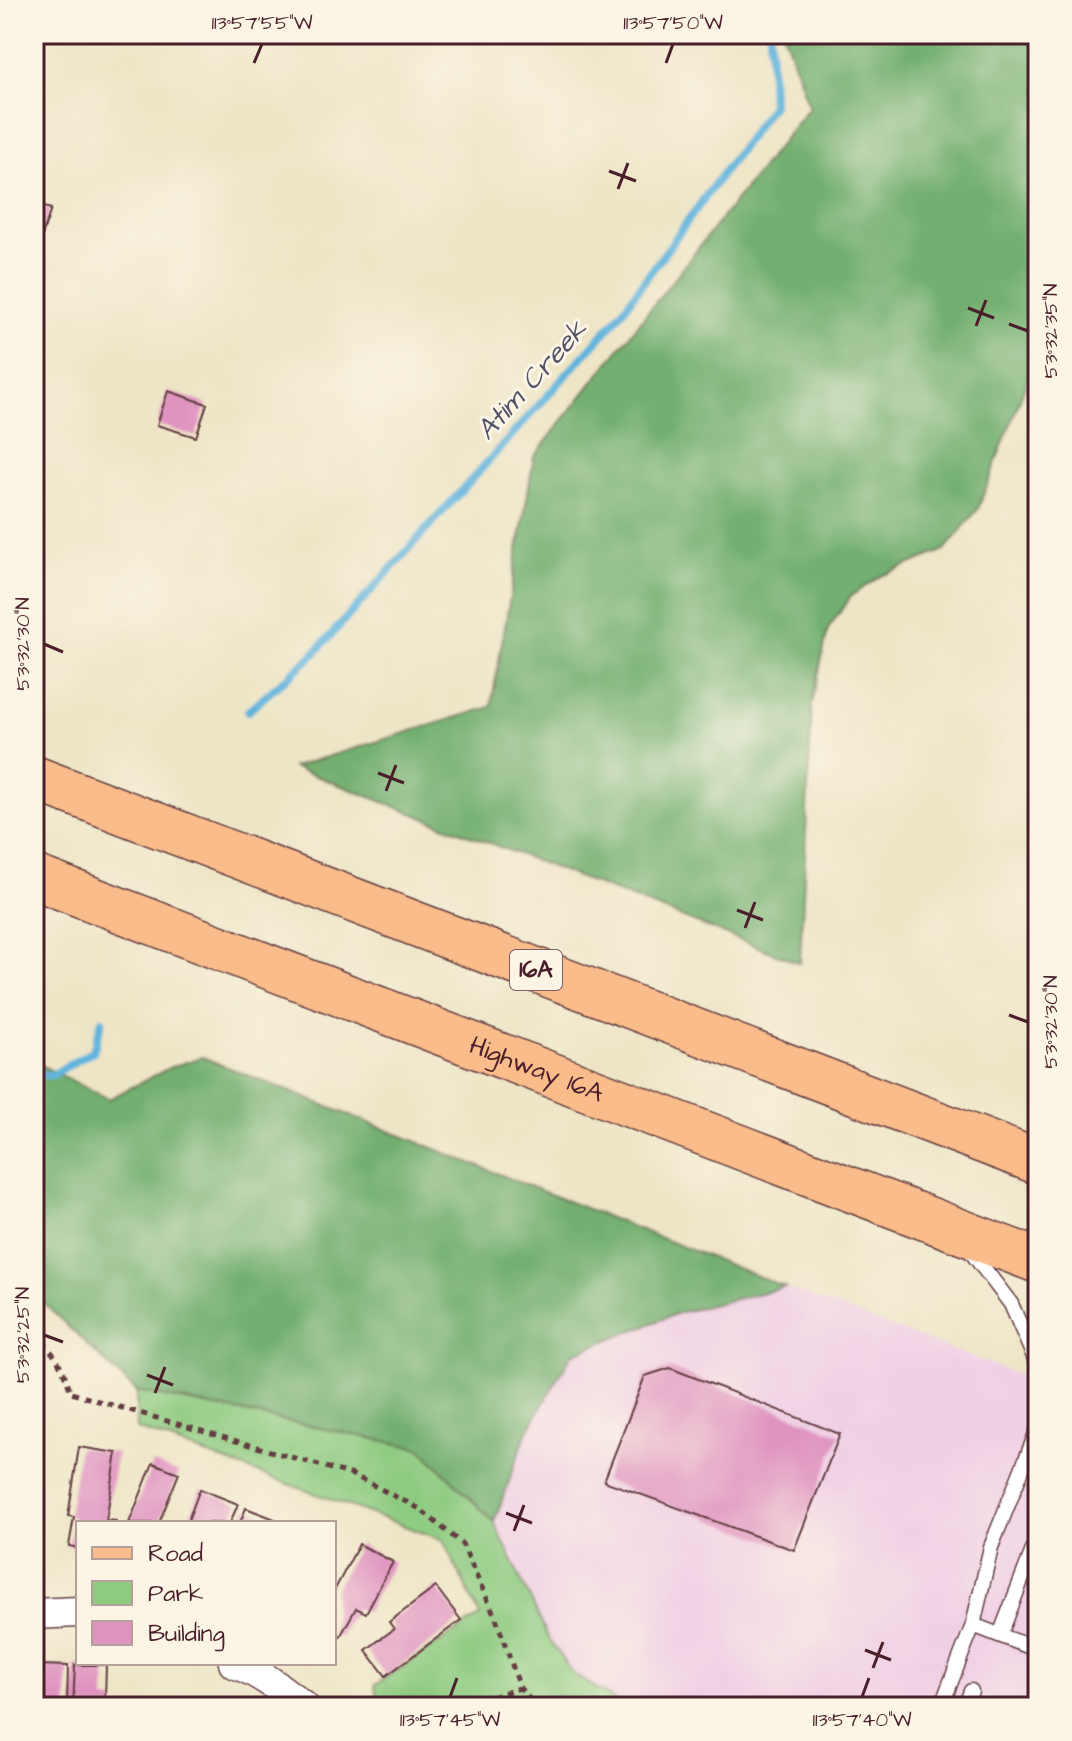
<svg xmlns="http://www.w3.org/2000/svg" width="1072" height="1741" font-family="'Architects Daughter',sans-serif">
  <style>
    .built { fill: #f0d0e5 }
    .green { fill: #8ecb81; stroke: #6c7556; stroke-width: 2 }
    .forest { fill: #72af6f; stroke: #5e674d; stroke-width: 2 }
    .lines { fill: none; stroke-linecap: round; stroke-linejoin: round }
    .stream { stroke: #61b4dd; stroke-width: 8 }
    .building { fill: #df93c0 }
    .service-casing { stroke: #633d42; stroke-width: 17 }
    .minor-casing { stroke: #633d42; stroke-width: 33 }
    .primary-casing { stroke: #633d42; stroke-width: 47 }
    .path { stroke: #633d42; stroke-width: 5; stroke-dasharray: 6 6; stroke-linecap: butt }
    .service { stroke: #fff; stroke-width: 14 }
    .minor { stroke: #fff; stroke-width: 30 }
    .primary { stroke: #f9bc8a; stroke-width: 44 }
    .ticks { fill: none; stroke: #4a1f2b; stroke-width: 3 }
    .labels { text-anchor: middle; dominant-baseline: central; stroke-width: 6; stroke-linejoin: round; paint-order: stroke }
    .shield { fill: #fcf5e5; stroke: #7f5f63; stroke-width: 2 }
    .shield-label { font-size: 24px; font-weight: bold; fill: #4a1f2b }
    .street-label { font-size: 26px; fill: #4a1f2b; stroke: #fcf5e5 }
    .water-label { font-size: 28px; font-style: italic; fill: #525369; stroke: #fcf5e5 }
    .neatline { fill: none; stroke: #4a1f2b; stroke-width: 3 }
    .ticks-label { font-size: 20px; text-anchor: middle; fill: #4a1f2b }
  </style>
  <rect width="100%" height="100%" fill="#fcf5e5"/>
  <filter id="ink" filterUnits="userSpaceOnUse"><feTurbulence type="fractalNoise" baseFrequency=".0125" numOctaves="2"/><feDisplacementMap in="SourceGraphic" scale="16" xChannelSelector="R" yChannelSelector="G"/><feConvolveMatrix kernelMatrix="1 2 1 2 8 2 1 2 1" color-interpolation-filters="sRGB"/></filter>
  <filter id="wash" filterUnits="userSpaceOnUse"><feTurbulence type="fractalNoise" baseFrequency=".006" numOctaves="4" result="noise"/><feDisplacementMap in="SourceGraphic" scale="32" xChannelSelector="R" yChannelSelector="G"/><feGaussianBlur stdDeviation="1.8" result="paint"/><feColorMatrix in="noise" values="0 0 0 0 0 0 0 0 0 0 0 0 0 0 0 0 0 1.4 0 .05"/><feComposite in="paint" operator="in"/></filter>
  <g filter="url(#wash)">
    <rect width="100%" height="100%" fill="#eee5c6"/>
    <path class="built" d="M785,1287L1038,1382V1707H626L573,1674L549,1639L494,1522L527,1432L572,1354L678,1313Z"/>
    <path class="green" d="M136,1391L420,1448L494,1522L549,1639L573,1674L626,1707H379L375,1685L480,1616L443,1540L137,1429Z"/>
    <g class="forest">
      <path d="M784,34H1038V352L978,509L945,550L881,576L851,596L828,629L812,704L800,963L293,767L491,707L534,457L809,107Z"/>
      <path d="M202,1057L785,1287L678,1313L572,1354L527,1432L494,1522L420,1448L136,1391L39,1299L34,1298V1062L109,1099L171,1067Z"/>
    </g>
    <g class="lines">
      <g class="stream">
        <path d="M248,711L312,656L615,321L772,105L770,34"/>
        <path d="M34,1075H52L93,1051L102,1021"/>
      </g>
    </g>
    <g id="blocks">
      <g class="building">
        <path d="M34,204L51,209L38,248L34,247Z"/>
        <path d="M168,391L207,404L196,437L157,425Z"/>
        <path d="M670,1368L840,1434L794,1550L604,1481L645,1376Z"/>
        <path d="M79,1447L117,1453L106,1520L116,1521V1523H78V1548L69,1546L74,1517L68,1516Z"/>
        <path d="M153,1463L179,1473L159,1523H129Z"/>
        <path d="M200,1489L238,1504L230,1523H187Z"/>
        <path d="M246,1508L285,1523H240Z"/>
        <path d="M359,1544L393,1562L366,1613L356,1608L340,1637L334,1634V1591Z"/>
        <path d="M436,1587L461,1620L386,1676L366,1650L394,1629L389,1622Z"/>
        <path d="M39,1665L68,1666L67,1707H34V1679H38Z"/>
        <path d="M75,1665H106L105,1699L115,1700V1707H73Z"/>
      </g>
    </g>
  </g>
  <g filter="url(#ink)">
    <use href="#blocks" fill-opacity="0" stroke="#633d42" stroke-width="2"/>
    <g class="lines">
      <defs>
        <g id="service">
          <path d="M969,1249L1011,1304L1038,1366"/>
          <path d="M973,1625L1038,1650"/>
          <path d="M1000,1635L1038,1537"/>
          <path d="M941,1707L973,1625L991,1547L1038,1429"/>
          <path d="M965,1707L971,1691"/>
        </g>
        <g id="minor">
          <path d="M34,1614L78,1612"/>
          <path d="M234,1663C260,1672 282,1690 304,1707"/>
        </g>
        <g id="primary">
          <path d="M34,778L1038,1162"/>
          <path id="s1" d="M34,877L1038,1261"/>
        </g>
      </defs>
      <use href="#service" class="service-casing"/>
      <use href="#minor" class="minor-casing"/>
      <use href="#primary" class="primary-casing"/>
      <g class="path">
        <path d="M34,1334C55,1352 63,1367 71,1393L353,1475L420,1509L462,1544L496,1618L520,1688L536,1707"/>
        <path d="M471,1707L485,1699L520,1688"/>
      </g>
      <use href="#service" class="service"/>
      <use href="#minor" class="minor"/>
      <use href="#primary" class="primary"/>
    </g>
  </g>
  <path class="ticks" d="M254,63L262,44M666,63L673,44M609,171L636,181M618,189L628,163M968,308L994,318M1009,324L1028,331M976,326L986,300M44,644L63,652M378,773L404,783M386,791L396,765M737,910L763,920M745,928L755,902M1009,1015L1028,1022M44,1335L63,1342M147,1375L173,1385M155,1393L165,1367M506,1513L532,1523M514,1531L524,1505M865,1650L891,1660M873,1668L883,1642M450,1697L457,1678M862,1697L869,1678"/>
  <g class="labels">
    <rect class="shield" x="510" y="950" width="52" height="40" rx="6"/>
    <g class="shield-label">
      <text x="536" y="970">16A</text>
    </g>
    <g class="street-label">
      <text stroke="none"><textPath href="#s1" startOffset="538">Highway 16A</textPath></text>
    </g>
    <g class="water-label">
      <text transform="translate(532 380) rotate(-48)">Atim Creek</text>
    </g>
  </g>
  <rect width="1072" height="1741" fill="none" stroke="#fcf5e5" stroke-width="88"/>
  <rect x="76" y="1521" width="260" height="144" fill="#fcf5e5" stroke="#b59f9b" stroke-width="2"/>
  <rect x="92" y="1547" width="40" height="12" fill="#f9bc8a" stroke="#b59f9b" stroke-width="2"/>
  <text x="148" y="1561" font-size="24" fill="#4a1f2b">Road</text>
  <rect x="92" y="1581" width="40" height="24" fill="#8ecb81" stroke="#b59f9b" stroke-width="2"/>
  <text x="148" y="1601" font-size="24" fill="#4a1f2b">Park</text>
  <rect x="92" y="1621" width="40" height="24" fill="#df93c0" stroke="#b59f9b" stroke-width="2"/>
  <text x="148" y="1641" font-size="24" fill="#4a1f2b">Building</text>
  <rect x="44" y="44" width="984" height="1653" class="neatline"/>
  <g class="ticks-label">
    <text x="262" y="29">113°57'55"W</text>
    <text x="673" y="29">113°57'50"W</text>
    <text transform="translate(1050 331) rotate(-90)" y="7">53°32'35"N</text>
    <text transform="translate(22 644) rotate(-90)" y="7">53°32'30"N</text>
    <text transform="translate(1050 1022) rotate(-90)" y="7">53°32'30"N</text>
    <text transform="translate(22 1335) rotate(-90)" y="7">53°32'25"N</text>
    <text x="450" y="1726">113°57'45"W</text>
    <text x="862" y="1726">113°57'40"W</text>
  </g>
</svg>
